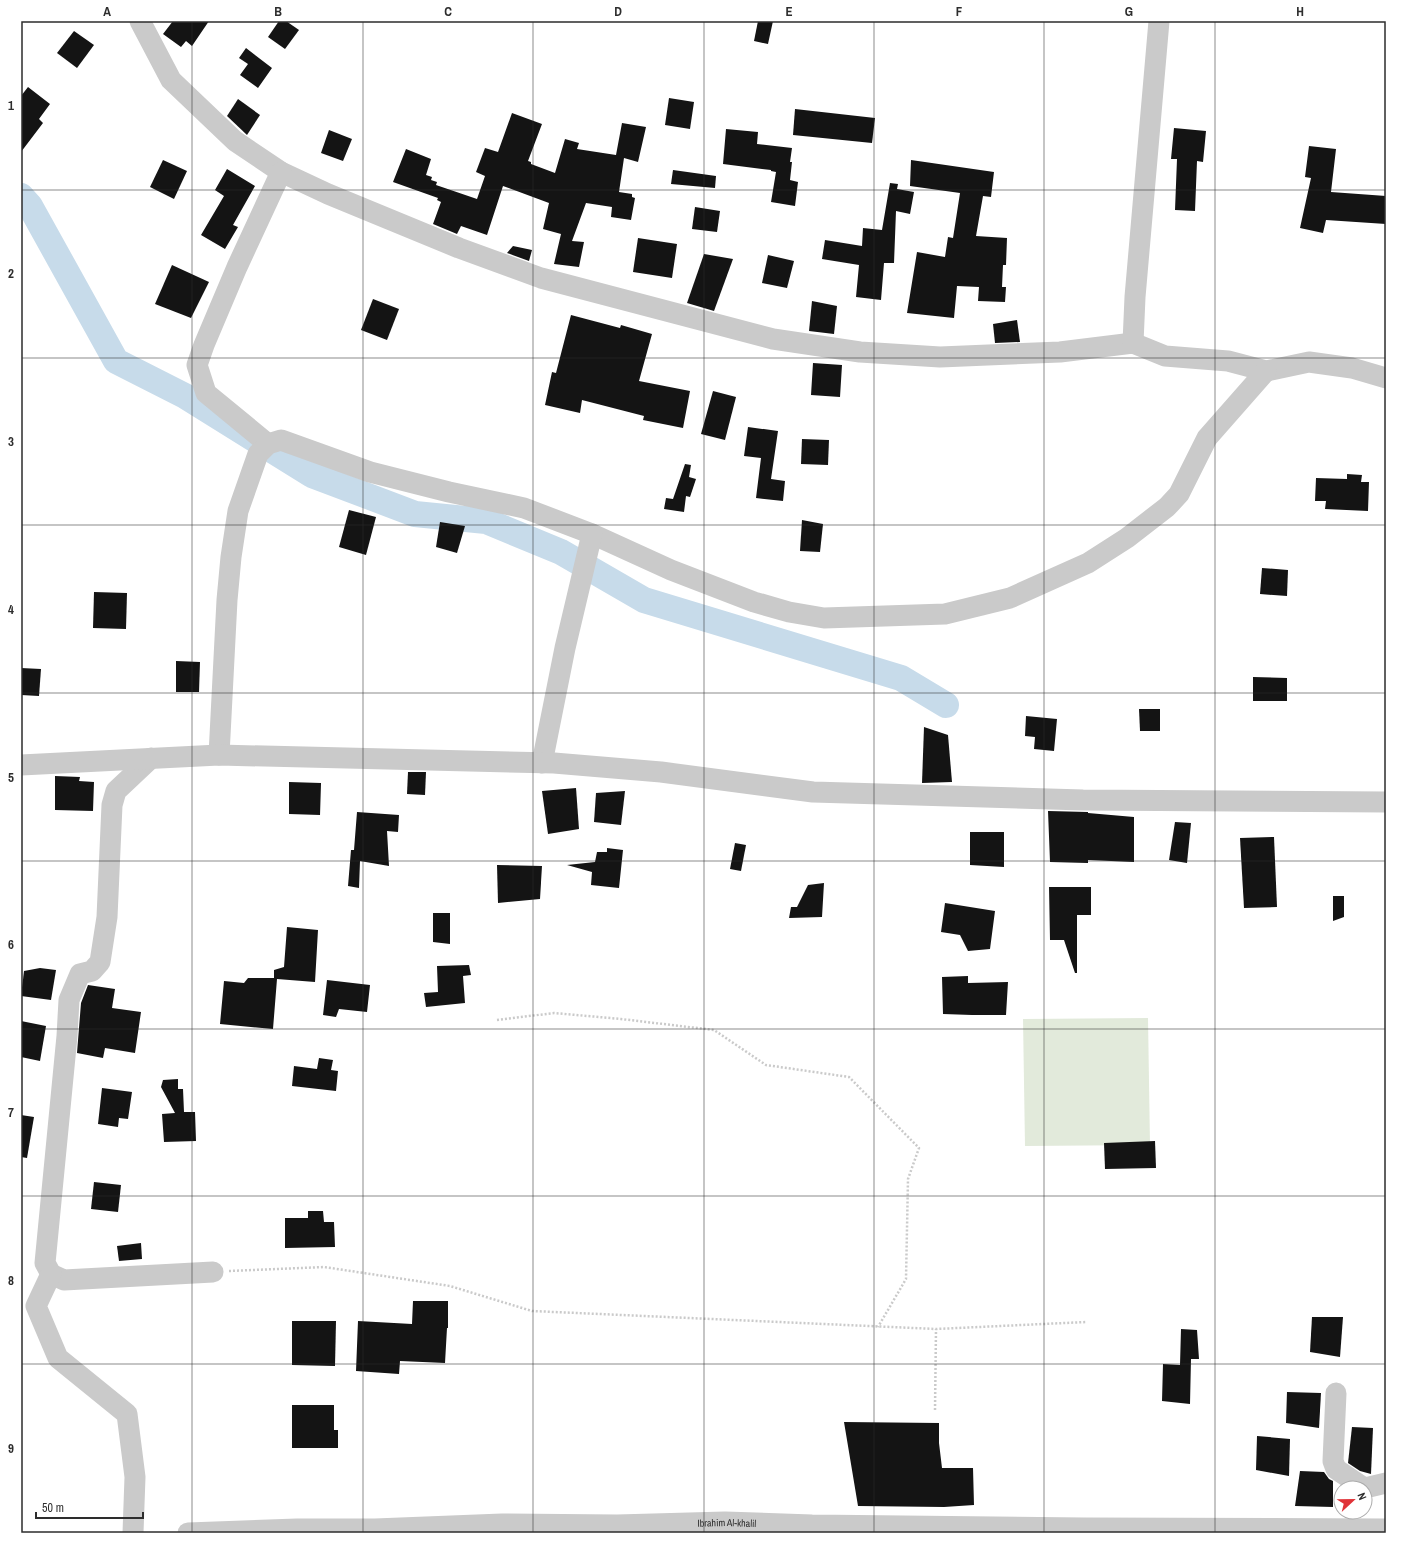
<svg xmlns="http://www.w3.org/2000/svg" width="1407" height="1554" font-family="'Archivo Narrow',sans-serif">
  <style>
    .green { fill: #e2eadb }
    .lines { fill: none; stroke-linecap: round; stroke-linejoin: round }
    .river { stroke: #c7dbea; stroke-width: 26 }
    .building { fill: #141414 }
    .path { stroke: #cacaca; stroke-width: 2.5; stroke-dasharray: 2 2; stroke-linecap: butt }
    .minor { stroke: #cacaca; stroke-width: 21 }
    .grid { fill: none; stroke: #2d2d2d; stroke-width: 1; stroke-opacity: 0.55 }
    .labels { text-anchor: middle; dominant-baseline: central; stroke-width: 4; stroke-linejoin: round; paint-order: stroke }
    .street-label { font-size: 10px; fill: #2d2d2d; stroke: #fff }
    .neatline { fill: none; stroke: #2d2d2d; stroke-width: 1.5 }
    .grid-label { font-size: 13px; text-anchor: middle; font-weight: bold; fill: #2d2d2d }
  </style>
  <rect width="100%" height="100%" fill="#fff"/>
  <path class="green" d="M1148,1018L1150,1145L1025,1146L1023,1019Z"/>
  <g class="lines">
    <path class="river" d="M21,196L30,206L116,361L185,396L312,475L415,514L486,521L561,552L644,600L901,678L946,705"/>
  </g>
  <g class="building">
    <path d="M173,21H209L192,46L186,41L181,47L163,34Z"/>
    <path d="M279,21H286L299,30L285,49L268,37Z"/>
    <path d="M758,21H773L768,44L754,41Z"/>
    <path d="M74,31L94,45L77,68L57,53Z"/>
    <path d="M246,48L272,68L258,88L240,75L248,64L239,58Z"/>
    <path d="M28,87L50,104L39,119L43,123L21,152V96Z"/>
    <path d="M669,98L694,102L690,129L665,125Z"/>
    <path d="M238,99L260,115L247,135L227,116Z"/>
    <path d="M795,109L875,118L872,143L793,135Z"/>
    <path d="M512,113L542,124L528,161L531,162V164L555,173L565,139L579,143L577,149L616,155L622,123L646,127L638,162L624,158L619,192L632,194V197L635,198L631,220L611,217L612,207L586,203L572,241L584,242L579,267L554,264L561,234L543,229L549,203L503,186L487,235L461,226L457,234L433,224L441,202L437,200L438,198L393,182L406,149L431,159L426,175L432,177L431,180L437,182L436,185L477,199L485,176L476,172L485,148L498,152Z"/>
    <path d="M1174,128L1206,131L1203,162L1197,161L1195,211L1175,210L1177,159H1171Z"/>
    <path d="M726,129L758,132L757,144L792,148L790,162H792L790,180L798,182L795,206L771,202L776,172L771,171V170L723,164Z"/>
    <path d="M329,130L352,139L343,161L321,153Z"/>
    <path d="M1309,146L1336,149L1331,192L1386,196V224L1326,220L1323,233L1300,228L1311,178L1305,177Z"/>
    <path d="M163,160L187,171L174,199L150,187Z"/>
    <path d="M911,160L994,172L991,197L983,196L976,236L1007,238L1006,265H1003L1002,287H1006L1005,302L978,301L979,287L957,286L954,318L907,313L917,252L945,257L948,237L953,238L960,193L910,186Z"/>
    <path d="M227,169L255,186L233,225L238,227L225,249L201,235L224,196L215,190Z"/>
    <path d="M673,170L716,176L715,188L671,184Z"/>
    <path d="M890,183L898,184L897,189L914,192L910,214L896,211L894,263H884L881,300L856,297L859,265L822,259L825,240L862,246L863,228L882,230Z"/>
    <path d="M695,207L720,211L717,232L692,229Z"/>
    <path d="M638,238L677,244L672,278L633,272Z"/>
    <path d="M513,246L532,250L529,261L507,253Z"/>
    <path d="M704,254L733,259L714,311L687,303Z"/>
    <path d="M768,255L794,261L787,288L762,283Z"/>
    <path d="M172,265L209,282L191,318L155,304Z"/>
    <path d="M373,299L399,309L387,340L361,330Z"/>
    <path d="M812,301L837,306L834,334L809,331Z"/>
    <path d="M571,315L620,328L621,325L652,334L639,381L690,391L683,428L643,420L644,416L582,400L580,413L545,405L552,372L556,373Z"/>
    <path d="M1017,320L1020,342L995,343L993,324Z"/>
    <path d="M813,363L842,365L840,397L811,395Z"/>
    <path d="M713,391L736,397L725,440L701,434Z"/>
    <path d="M748,427L778,431L771,479L785,481L783,501L756,498L761,458L744,456Z"/>
    <path d="M802,439L829,440L828,465L801,464Z"/>
    <path d="M685,464L691,465L689,477L696,479L690,497L686,496L684,512L664,509L666,498L673,499Z"/>
    <path d="M1347,474L1362,475L1361,482H1369L1368,511L1325,509L1326,501H1315L1316,478L1347,479Z"/>
    <path d="M349,510L376,517L366,555L339,547Z"/>
    <path d="M802,520L823,524L820,552L800,551Z"/>
    <path d="M440,522L465,526L457,553L436,547Z"/>
    <path d="M1262,568L1288,570L1287,596L1260,594Z"/>
    <path d="M94,592L127,593L126,629L93,628Z"/>
    <path d="M176,661L200,662L199,692H176Z"/>
    <path d="M21,668L41,669L39,696L21,695Z"/>
    <path d="M1253,677L1287,678V701H1253Z"/>
    <path d="M1139,709H1160V731H1140Z"/>
    <path d="M1026,716L1057,719L1054,751L1034,749L1035,737L1025,736Z"/>
    <path d="M924,727L948,735L952,782L922,783Z"/>
    <path d="M408,772H426L425,795L407,794Z"/>
    <path d="M55,776L80,777L79,781L94,782L93,811L55,810Z"/>
    <path d="M289,782L321,783L320,815L289,814Z"/>
    <path d="M576,788L579,829L548,834L542,791Z"/>
    <path d="M625,791L621,825L594,822L596,793Z"/>
    <path d="M1048,811L1088,812V813L1134,817V862L1088,860V863L1050,862Z"/>
    <path d="M357,812L399,815L398,832L387,831L389,866L360,861L359,888L348,886L351,850H354Z"/>
    <path d="M1175,822L1191,823L1187,863L1169,860Z"/>
    <path d="M970,832H1004V867L970,865Z"/>
    <path d="M1274,837L1277,907L1244,908L1240,838Z"/>
    <path d="M735,843L746,845L741,871L730,869Z"/>
    <path d="M607,848L623,850L619,888L591,885L592,872L567,865L595,862L597,852H607Z"/>
    <path d="M497,865L542,866L540,899L498,903Z"/>
    <path d="M824,883L822,917L789,918L791,907H797L808,885Z"/>
    <path d="M1049,887H1091V915H1077V973H1075L1064,940H1050Z"/>
    <path d="M1333,896H1344V917L1333,921Z"/>
    <path d="M945,903L995,911L990,949L968,951L960,935L941,932Z"/>
    <path d="M433,913H450V944L433,942Z"/>
    <path d="M287,927L318,930L315,982L277,979L273,1029L220,1024L224,981L244,983L248,978H274V970L284,967Z"/>
    <path d="M469,965L471,975L463,976L465,1003L426,1007L424,993L438,992L437,966Z"/>
    <path d="M40,968L56,970L51,1000L21,996L24,971Z"/>
    <path d="M968,976V983L1008,982L1006,1015H972L943,1014L942,977Z"/>
    <path d="M327,980L370,985L367,1012L339,1009L336,1017L323,1015Z"/>
    <path d="M88,985L115,989L112,1008L141,1012L135,1053L105,1048L103,1058L77,1053L81,1003Z"/>
    <path d="M21,1021L46,1026L40,1061L21,1057Z"/>
    <path d="M319,1058L333,1060L331,1070L338,1071L336,1091L292,1086L294,1066L317,1069Z"/>
    <path d="M178,1079V1089H183L184,1112H195L196,1141L164,1142L162,1114L175,1113L161,1087L163,1080Z"/>
    <path d="M102,1088L132,1092L128,1119L119,1118L118,1127L98,1124Z"/>
    <path d="M21,1115L34,1117L27,1158L21,1157Z"/>
    <path d="M1155,1141L1156,1168L1105,1169L1104,1143Z"/>
    <path d="M94,1182L121,1185L118,1212L91,1209Z"/>
    <path d="M308,1211H323L324,1222H334L335,1247L285,1248V1218H308Z"/>
    <path d="M141,1243L142,1259L119,1261L117,1246Z"/>
    <path d="M413,1301H448V1328H447L445,1363L400,1361L399,1374L356,1371L358,1321L412,1324Z"/>
    <path d="M1312,1317H1343L1340,1357L1310,1352Z"/>
    <path d="M292,1321H336L335,1366L292,1365Z"/>
    <path d="M1181,1329L1197,1330L1199,1359H1191L1190,1404L1162,1401L1163,1364L1180,1365Z"/>
    <path d="M1287,1392L1321,1393L1319,1428L1286,1423Z"/>
    <path d="M292,1405H334V1430H338V1448H292Z"/>
    <path d="M844,1422L939,1423V1443L942,1468H973L974,1505L944,1507L858,1506Z"/>
    <path d="M1352,1427L1373,1428L1371,1474L1360,1471L1348,1463Z"/>
    <path d="M1257,1436L1290,1439L1289,1476L1256,1470Z"/>
    <path d="M1300,1471L1324,1472L1329,1479L1333,1481V1507L1295,1506Z"/>
  </g>
  <g class="lines">
    <g class="path">
      <path d="M497,1020L554,1013L621,1019L714,1030L766,1065L849,1077L919,1148L908,1179L906,1279L878,1327"/>
      <path d="M229,1271L324,1267L450,1286L532,1311L936,1329L1086,1322"/>
      <path d="M935,1410L936,1329"/>
    </g>
    <g class="minor">
      <path d="M140,21L171,80L235,141L281,172L328,194L459,248L541,278L773,339L860,352L940,357L1060,352L1133,343L1165,356L1228,361L1266,371L1309,362L1352,368L1386,378"/>
      <path d="M1133,343L1135,297L1159,21"/>
      <path d="M268,444L206,393L197,365L204,345L237,267L281,172"/>
      <path d="M219,755L227,600L231,557L238,511L258,454L268,444L281,440L370,472L449,492L524,508L592,534L671,570L754,602L789,612L824,618L945,614L1010,598L1088,563L1127,538L1167,507L1179,494L1207,438L1266,371"/>
      <path d="M151,758L116,791L112,805L107,917L100,962L92,971L80,974L69,1000L67,1036L45,1263L51,1274L64,1280L213,1272"/>
      <path d="M542,763L565,648L592,534"/>
      <path d="M21,765L219,755L554,763L661,772L813,792L1083,800L1386,802"/>
      <path d="M51,1274L36,1306L58,1358L127,1414L135,1477L133,1533"/>
      <path d="M1336,1393L1333,1461L1336,1469L1364,1488"/>
      <path d="M1365,1488L1386,1483"/>
      <path id="s1" d="M188,1533L297,1529H375L502,1524L617,1525L725,1522L812,1525L1084,1528L1386,1529"/>
    </g>
  </g>
  <path class="grid" d="M192,21V1533M363,21V1533M533,21V1533M704,21V1533M874,21V1533M1044,21V1533M1215,21V1533M21,190H1386M21,358H1386M21,525H1386M21,693H1386M21,861H1386M21,1029H1386M21,1196H1386M21,1364H1386"/>
  <g class="labels">
    <g class="street-label">
      <text stroke="none"><textPath href="#s1" startOffset="539">Ibrahim Al-khalil</textPath></text>
    </g>
  </g>
  <rect width="1407" height="1554" fill="none" stroke="#ffffff" stroke-width="44"/>
  <g transform="translate(1353 1500) rotate(68)"><circle r="19" fill="#ffffff" stroke="#ababab"/>
  <path d="M0-3L7 15L0 10L-7 15Z" fill="#e03338"/>
  <text y="-6" font-size="11" font-weight="bold" text-anchor="middle" fill="#2d2d2d">N</text>
  </g>
  <path d="M36 1512v6h107v-6" fill="none" stroke="#2d2d2d" stroke-width="2"/>
  <text x="42" y="1512" font-size="12" fill="#2d2d2d" stroke="#ffffff" stroke-width="3" paint-order="stroke">50 m</text>
  <rect x="22" y="22" width="1363" height="1510" class="neatline"/>
  <g class="grid-label">
    <text x="107" y="16">A</text>
    <text x="278" y="16">B</text>
    <text x="448" y="16">C</text>
    <text x="618" y="16">D</text>
    <text x="789" y="16">E</text>
    <text x="959" y="16">F</text>
    <text x="1129" y="16">G</text>
    <text x="1300" y="16">H</text>
    <text x="11" y="110">1</text>
    <text x="11" y="278">2</text>
    <text x="11" y="446">3</text>
    <text x="11" y="614">4</text>
    <text x="11" y="782">5</text>
    <text x="11" y="949">6</text>
    <text x="11" y="1117">7</text>
    <text x="11" y="1285">8</text>
    <text x="11" y="1453">9</text>
  </g>
</svg>
